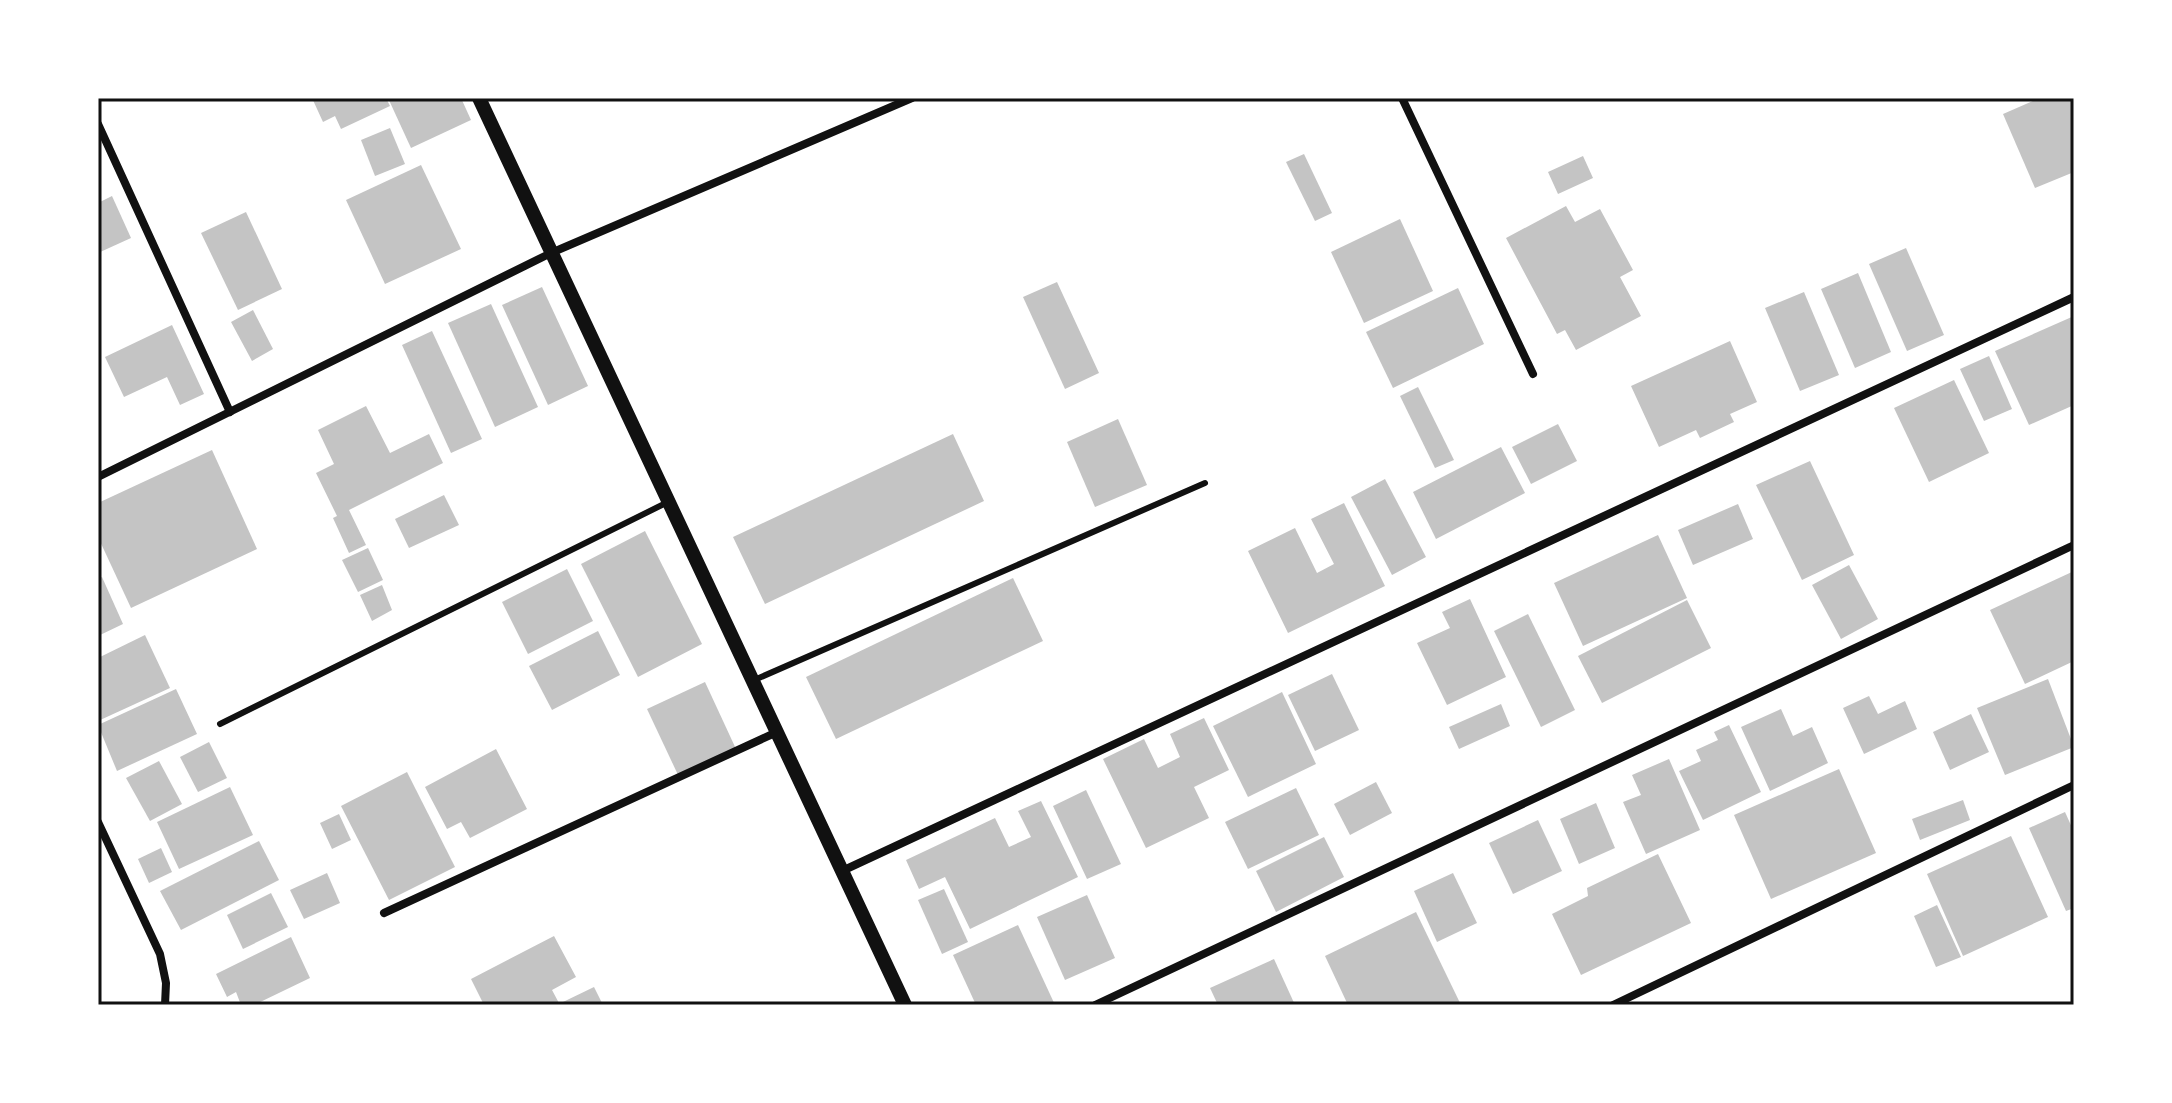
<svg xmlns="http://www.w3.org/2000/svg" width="2172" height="1103" font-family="Roboto,sans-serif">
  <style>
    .building { fill: #c4c4c4 }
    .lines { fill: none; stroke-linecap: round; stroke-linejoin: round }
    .service { stroke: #111; stroke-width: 6 }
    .minor { stroke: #111; stroke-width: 8 }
    .tertiary { stroke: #111; stroke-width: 14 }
    .neatline { fill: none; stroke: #111; stroke-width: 3 }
  </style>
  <rect width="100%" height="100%" fill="#fff"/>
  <g class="building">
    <path d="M312,98H386L390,106L341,129L335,116L323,122Z"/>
    <path d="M388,98H461L471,120L411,148Z"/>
    <path d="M2040,98H2074V172L2035,188L2003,114Z"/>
    <path d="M390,128L405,164L375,176L361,140Z"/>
    <path d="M1304,154L1332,213L1315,221L1286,162Z"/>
    <path d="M1583,156L1593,178L1558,194L1548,172Z"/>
    <path d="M421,165L461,249L385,284L346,200Z"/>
    <path d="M112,196L131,238L98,253V203Z"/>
    <path d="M1566,206L1575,222L1600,209L1633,270L1620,277L1641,316L1576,350L1565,330L1557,334L1506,238Z"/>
    <path d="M246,212L282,289L238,310L201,233Z"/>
    <path d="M1400,219L1433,291L1364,323L1331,252Z"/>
    <path d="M1906,248L1944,335L1907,351L1869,264Z"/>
    <path d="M1858,273L1891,352L1855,368L1821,289Z"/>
    <path d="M1057,282L1099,373L1065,389L1023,297Z"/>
    <path d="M542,287L588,386L548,405L502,305Z"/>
    <path d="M1458,288L1484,344L1393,388L1366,332Z"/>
    <path d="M1804,292L1839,375L1800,391L1765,308Z"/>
    <path d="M491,304L538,407L495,427L448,323Z"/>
    <path d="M253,310L273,349L252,361L231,322Z"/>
    <path d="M2074,316V405L2029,425L1995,351Z"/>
    <path d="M172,325L204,394L180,405L167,377L124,397L105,357Z"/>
    <path d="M432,331L482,439L451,453L402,345Z"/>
    <path d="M1730,341L1757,402L1730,414L1734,422L1700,438L1696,430L1659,447L1631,386Z"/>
    <path d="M1989,356L2012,409L1984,421L1960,369Z"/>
    <path d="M1954,380L1989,453L1929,482L1894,408Z"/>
    <path d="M1418,387L1454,460L1435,468L1400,396Z"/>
    <path d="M366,406L390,453L429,434L443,463L349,510L366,545L349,553L333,518L337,516L316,473L334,464L318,430Z"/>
    <path d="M1118,419L1147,485L1095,507L1067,442Z"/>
    <path d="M1558,424L1577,461L1531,484L1512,447Z"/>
    <path d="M953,434L984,501L765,604L733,537Z"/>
    <path d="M1501,447L1525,493L1436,539L1413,492Z"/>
    <path d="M212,450L257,549L131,608L98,537V503Z"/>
    <path d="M1810,461L1854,555L1802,580L1756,485Z"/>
    <path d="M1385,479L1426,557L1392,575L1351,497Z"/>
    <path d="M444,495L459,525L409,548L395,519Z"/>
    <path d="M1344,503L1385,586L1288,633L1248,551L1295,528L1317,573L1334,564L1311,519Z"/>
    <path d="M1738,504L1753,539L1693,565L1678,530Z"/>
    <path d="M645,531L702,644L638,677L581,564Z"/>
    <path d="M1658,535L1687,598L1583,646L1554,583Z"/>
    <path d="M368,548L383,580L358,592L342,560Z"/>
    <path d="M1849,565L1878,619L1841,639L1812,585Z"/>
    <path d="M567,569L593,621L528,654L502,602Z"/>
    <path d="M2074,571V661L2025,684L1990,610Z"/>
    <path d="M102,577L123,624L98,636V579Z"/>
    <path d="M1013,578L1043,641L836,739L806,677Z"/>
    <path d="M382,585L392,610L372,621L360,595Z"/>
    <path d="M1470,599L1506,677L1447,705L1417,643L1450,628L1442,612Z"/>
    <path d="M1687,600L1711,648L1602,703L1578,656Z"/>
    <path d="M1528,614L1575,710L1541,727L1494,631Z"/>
    <path d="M598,631L620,675L552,710L529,666Z"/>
    <path d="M145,635L170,688L98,721V658Z"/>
    <path d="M1332,674L1359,730L1315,751L1288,695Z"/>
    <path d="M2048,679L2074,747L2005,775L1977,708Z"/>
    <path d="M705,682L736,749L679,777L647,709Z"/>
    <path d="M176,689L197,734L117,771L98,725Z"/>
    <path d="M1282,692L1316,764L1248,797L1213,726Z"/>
    <path d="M1869,696L1878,714L1905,701L1917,729L1864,754L1843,708Z"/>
    <path d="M1501,704L1510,726L1459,749L1449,727Z"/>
    <path d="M1781,709L1793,736L1812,727L1828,763L1770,791L1741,727Z"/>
    <path d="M1971,714L1989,752L1950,770L1933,732Z"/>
    <path d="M1204,718L1229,770L1194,787L1209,818L1146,848L1103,759L1144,739L1158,768L1180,757L1170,734Z"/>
    <path d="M1729,725L1761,792L1703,820L1679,771L1701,761L1696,750L1718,740L1714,732Z"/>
    <path d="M209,742L227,778L198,792L180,757Z"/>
    <path d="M496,749L527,809L470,838L461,822L447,829L425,787Z"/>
    <path d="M1669,759L1700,830L1646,854L1623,802L1641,795L1632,775Z"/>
    <path d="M159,761L182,804L150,821L126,778Z"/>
    <path d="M1839,769L1876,853L1771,899L1734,815Z"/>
    <path d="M407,772L455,867L389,900L341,806Z"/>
    <path d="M1376,782L1392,813L1350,835L1334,804Z"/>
    <path d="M230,787L253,835L179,869L157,822Z"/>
    <path d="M1296,788L1319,835L1248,869L1225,822Z"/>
    <path d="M1086,790L1121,864L1087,879L1053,806Z"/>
    <path d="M1963,800L1970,820L1920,840L1912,819Z"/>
    <path d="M1041,801L1078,877L970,929L945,877L919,889L906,860L995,818L1009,847L1031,837L1018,811Z"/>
    <path d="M1596,803L1615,848L1579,864L1560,819Z"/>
    <path d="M2065,812L2074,832V908L2066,911L2029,828Z"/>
    <path d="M339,814L351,840L332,849L320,823Z"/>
    <path d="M1538,820L1562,871L1513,894L1489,843Z"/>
    <path d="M2011,836L2048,917L1963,956L1927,874Z"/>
    <path d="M1324,837L1344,877L1276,912L1256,871Z"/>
    <path d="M259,841L279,880L181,930L160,891Z"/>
    <path d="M161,848L172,872L149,883L138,859Z"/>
    <path d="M1658,854L1691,923L1581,975L1552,914L1588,896L1587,888Z"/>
    <path d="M327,873L340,903L304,919L290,890Z"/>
    <path d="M1453,873L1477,923L1437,942L1414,891Z"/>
    <path d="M944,889L968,942L942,954L918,900Z"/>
    <path d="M271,893L288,927L243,949L227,915Z"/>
    <path d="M1087,895L1115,958L1065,980L1037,917Z"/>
    <path d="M1937,905L1961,957L1936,967L1914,916Z"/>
    <path d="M1416,912L1461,1005H1348L1325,956Z"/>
    <path d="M1018,925L1055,1005H976L953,955Z"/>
    <path d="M554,936L576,977L552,990L560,1005H484L471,979Z"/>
    <path d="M291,937L310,978L254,1005H241L236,992L227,997L216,974Z"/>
    <path d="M1274,959L1295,1005H1218L1210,988Z"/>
    <path d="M594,987L603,1005H565L563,1002Z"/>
  </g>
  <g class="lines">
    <g class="service">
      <path d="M752,681L1205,483"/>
      <path d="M220,724L668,502"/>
    </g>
    <g class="minor">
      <path d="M1402,98L1533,374"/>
      <path d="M98,124L230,412"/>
      <path d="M98,477L551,253L912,98"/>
      <path d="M98,822L160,954L166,983L165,1005"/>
      <path d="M842,871L2074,297"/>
      <path d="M384,913L777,732"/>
      <path d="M1095,1005L2074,545"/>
      <path d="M1613,1005L2074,785"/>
    </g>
    <path class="tertiary" d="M479,98L905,1005"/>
  </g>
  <rect width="2172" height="1103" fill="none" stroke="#ffffff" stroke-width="200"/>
  <rect x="100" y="100" width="1972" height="903" class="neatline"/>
</svg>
